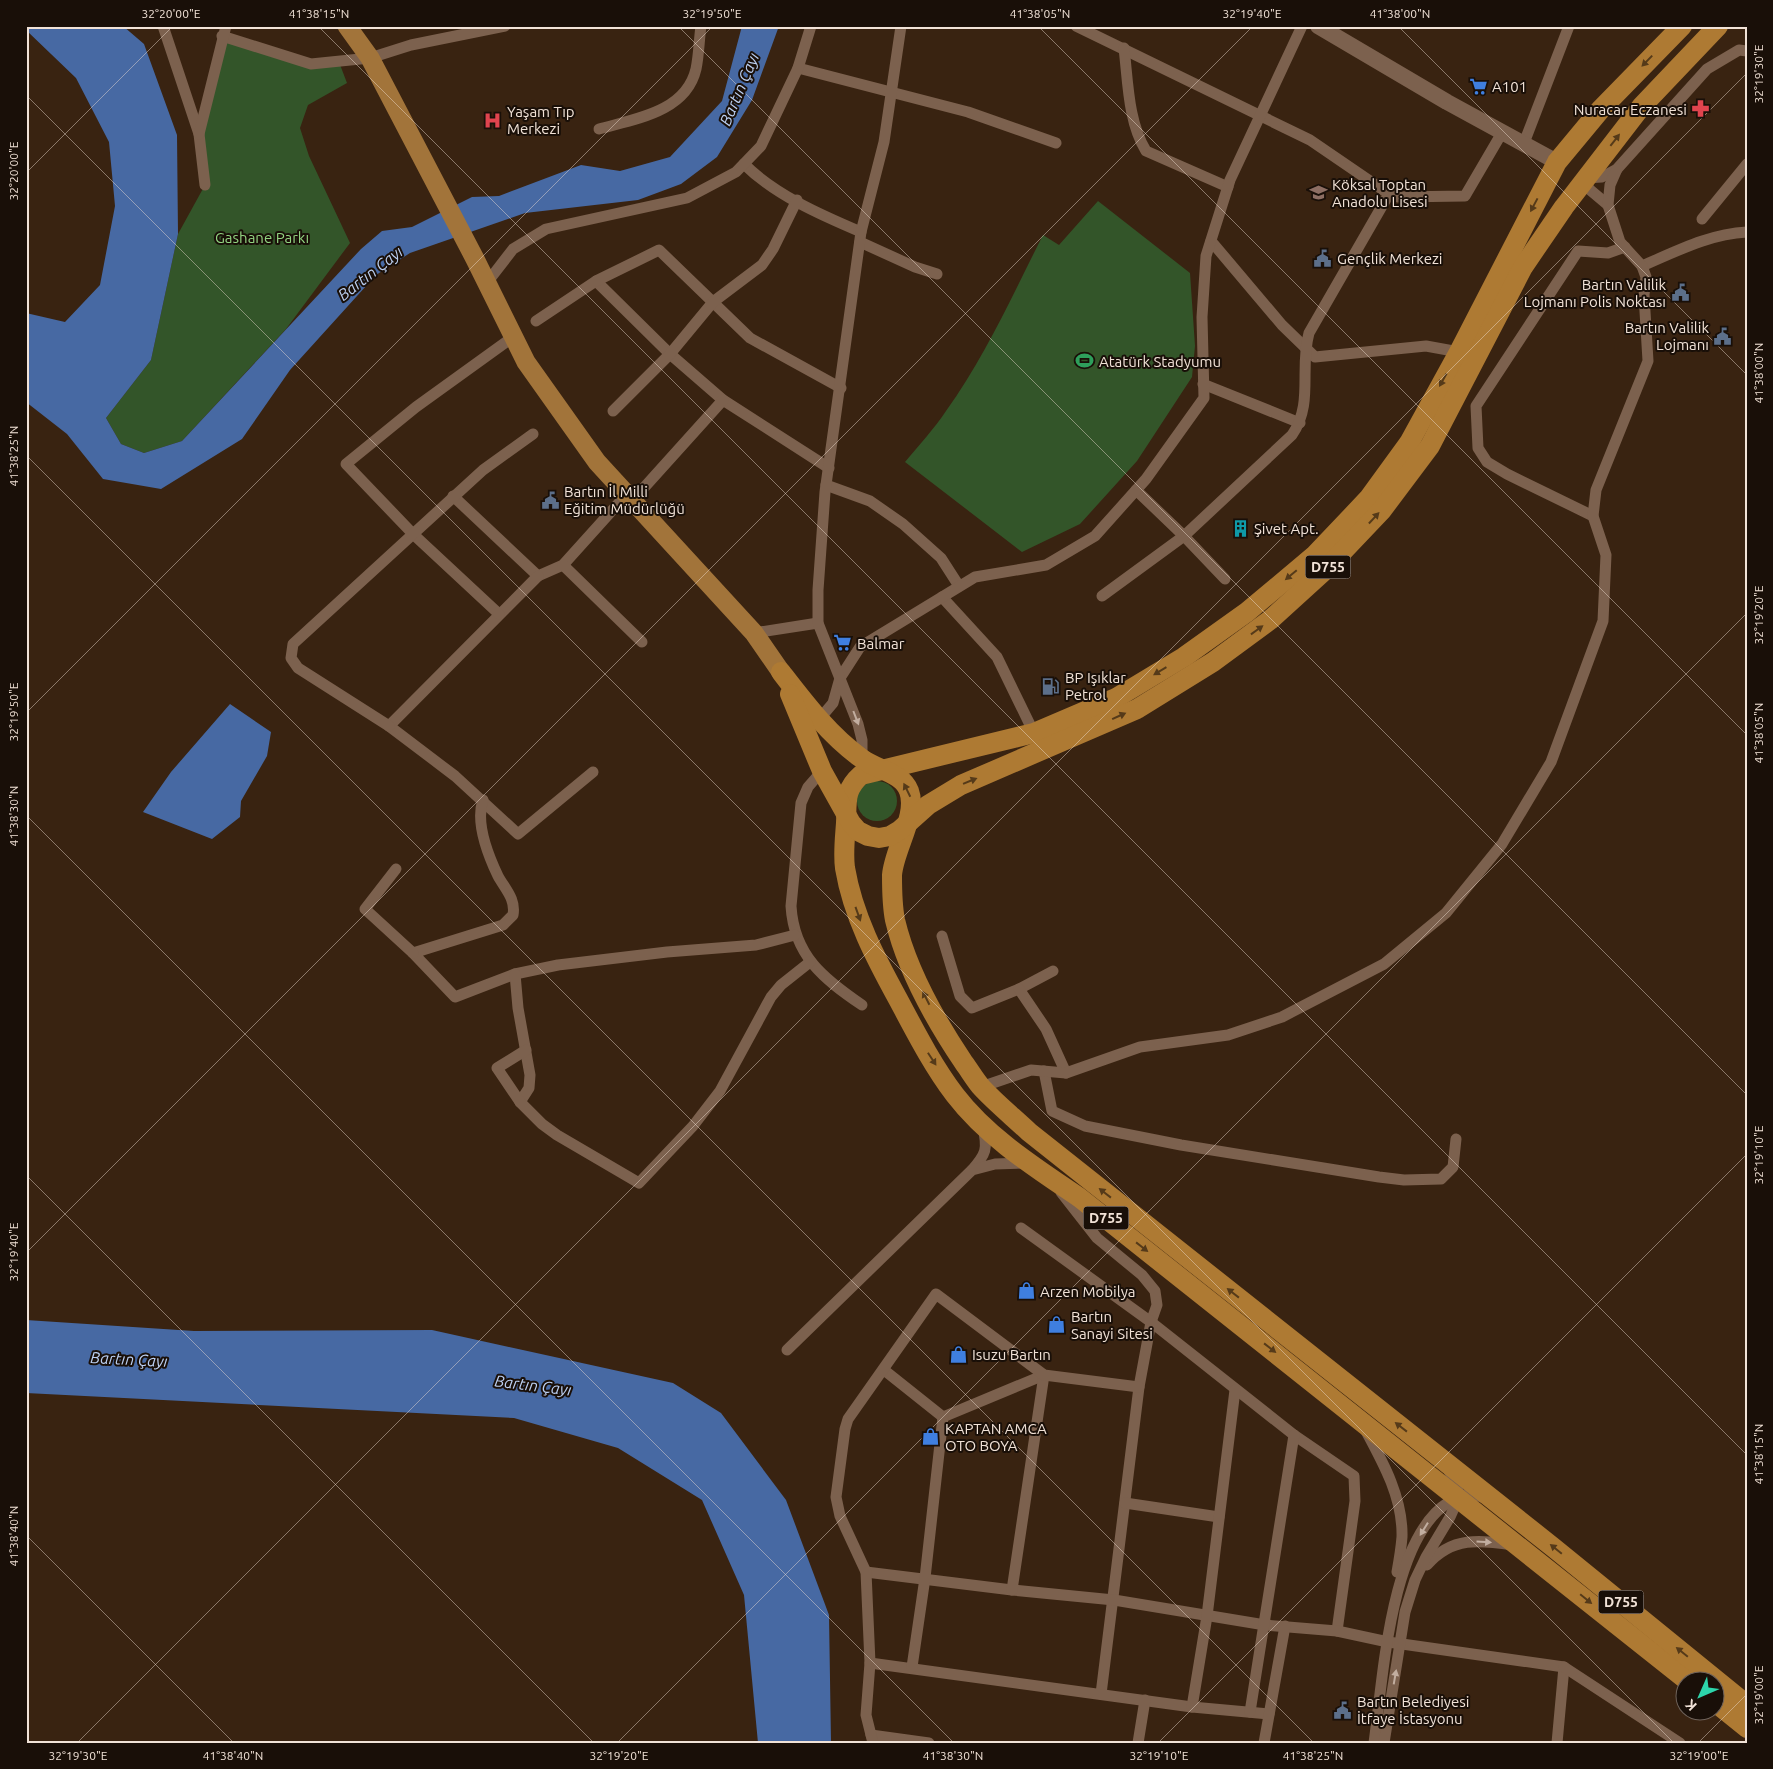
<svg xmlns="http://www.w3.org/2000/svg" width="1773" height="1769" font-family="Ubuntu,sans-serif">
  <style>
    .green { fill: #335529 }
    .water { fill: #4769a3 }
    .lines { fill: none; stroke-linecap: round; stroke-linejoin: round }
    .minor { stroke: #7c614e; stroke-width: 11 }
    .secondary { stroke: #7c614e; stroke-width: 16 }
    .primary { stroke: #a2743a; stroke-width: 19 }
    .trunk { stroke: #ae7a33; stroke-width: 20 }
    .oneway { fill: #553a19 }
    .oneway2 { fill: #c2aea0 }
    .ticks { fill: none; stroke: #f1e2d7; stroke-width: 1; stroke-opacity: 0.45 }
    .labels { text-anchor: middle; dominant-baseline: central; stroke-width: 4; stroke-linejoin: round; paint-order: stroke }
    .shield { fill: #190f08; stroke: #b0a399; stroke-width: 1 }
    .shield-label { font-size: 14px; font-weight: bold; fill: #f1e2d7 }
    .poi-label { font-size: 15px; fill: #f1e2d7; stroke: #190f08; text-anchor: start }
    .park-label { font-size: 15px; fill: #93d482; stroke: #190f08 }
    .water-label { font-size: 16px; font-style: italic; fill: #bcd0f2; stroke: #190f08 }
    .neatline { fill: none; stroke: #f1e2d7; stroke-width: 2 }
    .ticks-label { font-size: 12px; text-anchor: middle; fill: #f1e2d7 }
  </style>
  <rect width="100%" height="100%" fill="#392311"/>
  <g class="green">
    <path d="M222,36L311,64L339,62L347,83L308,105L300,128L309,156L350,243L286,329L182,441L144,453L121,444L106,418L151,360L178,234L205,185L199,134Z"/>
    <path d="M1098,201L1190,273L1195,346L1192,377L1137,461L1080,524L1022,552L905,462C919,445 934,429 946,411C985,357 1013,294 1043,235L1059,245Z"/>
    <circle cx="877" cy="801" r="20"/>
  </g>
  <g class="water">
    <path d="M26,26H123L144,44L177,135L178,234L151,360L106,418L121,444L144,453L182,441L361,249L382,231L412,227L472,197L499,196L581,165L620,171L670,157L722,101L742,26H779L752,100L717,157L681,184L638,200L525,213L410,253L376,275L290,370L242,439L161,489L103,479L67,434L26,402V313L65,322L100,285L115,206L109,142L76,78L26,30Z"/>
    <path d="M230,704L271,732L267,756L241,801L240,817L212,839L143,812L171,772Z"/>
    <path d="M26,1320L194,1331L432,1330L673,1383L721,1413L786,1500L829,1615L831,1743H758L744,1595L702,1500L618,1448L514,1418L26,1393Z"/>
  </g>
  <g class="lines">
    <g class="minor">
      <path d="M163,26L199,134L205,185"/>
      <path d="M1076,26L1310,140L1389,194L1398,197L1465,196L1503,131"/>
      <path d="M222,36L311,64L370,58L411,45L505,26"/>
      <path d="M1124,48C1128,81 1128,122 1146,151L1228,187"/>
      <path d="M798,68L968,112L1056,143"/>
      <path d="M599,129C635,119 686,112 696,69C699,55 699,40 701,26"/>
      <path d="M199,134L226,26"/>
      <path d="M1524,143L1569,26"/>
      <path d="M744,164C775,195 821,215 861,232"/>
      <path d="M1608,205L1589,189L1585,178L1602,177L1617,169L1707,69L1739,50L1747,51"/>
      <path d="M1702,219L1747,164"/>
      <path d="M1211,241L1282,325L1315,357L1426,346L1459,352"/>
      <path d="M860,242L915,267L937,274"/>
      <path d="M1642,266C1677,251 1709,234 1747,232"/>
      <path d="M596,281L670,354L723,400L829,468"/>
      <path d="M486,284L513,249L546,229L687,198L736,172L761,146L798,68L811,26"/>
      <path d="M536,321L596,281L659,250L750,338L841,388"/>
      <path d="M1203,384L1300,423"/>
      <path d="M613,411L670,354L713,302L762,265L773,249L797,200"/>
      <path d="M826,485L870,501L903,524L941,558L959,586"/>
      <path d="M1136,490L1184,536L1225,579"/>
      <path d="M453,496L538,576L563,565L626,495"/>
      <path d="M632,501L723,400"/>
      <path d="M1593,516L1507,474L1487,462L1478,448L1476,406L1578,251L1608,253L1625,247"/>
      <path d="M563,565L642,642"/>
      <path d="M538,576L389,726L455,776L518,834L593,772"/>
      <path d="M1102,596L1184,536L1292,435C1314,403 1299,369 1309,333L1389,194"/>
      <path d="M942,597L997,657L1034,733"/>
      <path d="M499,614L413,534L346,464L416,407L513,337"/>
      <path d="M754,633L818,623"/>
      <path d="M817,722L833,703L840,678L860,647L975,577L1046,565L1095,536L1146,479L1204,398L1202,317L1206,256L1230,180L1302,26"/>
      <path d="M389,726L298,668L291,658L293,644L483,470L533,434"/>
      <path d="M862,762V740L858,724L818,623V590L825,492L861,232L884,142L901,26"/>
      <path d="M822,771L808,787L801,803L791,906C794,956 824,979 862,1005"/>
      <path d="M483,800C475,823 488,855 498,876C505,889 516,899 513,915L503,925L413,953L455,997L515,974L558,965L667,952L756,945L795,935"/>
      <path d="M396,869L365,909L413,953"/>
      <path d="M942,936L960,996L972,1008L1019,989L1053,971"/>
      <path d="M515,974L518,1008L530,1075L529,1088L520,1102"/>
      <path d="M1019,989L1046,1029L1066,1073"/>
      <path d="M526,1050L497,1068L520,1102L542,1124L557,1135L639,1183L693,1126L720,1091L771,997L781,985L810,962"/>
      <path d="M1044,1071L1052,1111L1085,1126L1181,1145L1379,1177L1404,1180L1441,1179L1453,1167L1456,1139"/>
      <path d="M981,1087L1031,1070L1066,1073L1140,1047L1228,1035L1282,1017L1384,964L1446,913L1502,844L1551,762L1603,621L1606,555L1593,516L1596,490L1648,361L1644,295L1646,277L1642,266L1620,242L1608,205L1610,185L1617,169"/>
      <path d="M972,1170C986,1154 988,1149 983,1128"/>
      <path d="M1061,1192L1097,1238L1142,1275L1155,1291L1157,1305L1151,1322L1139,1387L1101,1694"/>
      <path d="M1021,1228L1151,1322L1294,1435L1354,1476L1355,1501L1337,1631"/>
      <path d="M787,1350L972,1170L995,1164L1027,1163"/>
      <path d="M884,1370L943,1417"/>
      <path d="M943,1417L1044,1375"/>
      <path d="M1366,1431C1384,1464 1403,1499 1402,1537C1401,1549 1399,1561 1397,1572"/>
      <path d="M1125,1503L1219,1517"/>
      <path d="M1427,1565C1452,1536 1480,1540 1513,1545"/>
      <path d="M866,1572L1012,1590L1114,1600L1265,1625L1337,1631L1388,1642L1564,1667L1557,1743"/>
      <path d="M1012,1590L1044,1375"/>
      <path d="M870,1663L1192,1707L1269,1714"/>
      <path d="M912,1667L925,1578L943,1417"/>
      <path d="M1564,1667L1680,1743"/>
      <path d="M1192,1707L1207,1616L1235,1390"/>
      <path d="M1250,1712L1294,1435"/>
      <path d="M871,1735L929,1743"/>
      <path d="M873,1743L866,1715L870,1663L866,1572L840,1516L836,1497L845,1429L848,1419L936,1294L1044,1375L1139,1387"/>
      <path d="M1138,1743L1145,1700"/>
      <path d="M1264,1743L1285,1626"/>
      <path d="M1374,1743C1383,1679 1390,1538 1449,1502C1456,1498 1463,1494 1470,1494C1475,1494 1480,1497 1485,1498"/>
      <path d="M1384,1743L1405,1612L1415,1580L1426,1557L1450,1517L1459,1497L1457,1484L1449,1471"/>
    </g>
    <path class="secondary" d="M1318,26L1447,102L1557,162"/>
    <path class="primary" d="M347,26L370,58L475,259L526,362L597,462L754,633L781,672"/>
    <g class="trunk">
      <path d="M1682,26L1601,109L1557,162L1459,352L1409,443L1369,498L1315,555L1247,612L1184,657L1116,698L1034,733L861,775C844,790 847,802 846,823C845,838 843,853 845,868C853,916 876,959 899,1001C916,1033 933,1066 955,1095C988,1138 1036,1168 1080,1198L1689,1682"/>
      <path d="M781,672C805,703 829,735 861,758C876,770 902,772 909,791C918,815 894,849 892,875C892,890 892,905 895,920C907,971 935,1020 964,1063C970,1071 975,1080 982,1088C996,1103 1013,1117 1029,1132L1554,1548L1747,1705"/>
      <path d="M790,694L822,771L851,823L858,831L868,836L879,838L890,836L900,830L928,805L961,785L1137,709L1213,662L1270,620L1325,570L1382,510L1430,446L1523,267L1564,207L1641,107L1718,26"/>
      <path d="M1716,1703L1747,1728"/>
    </g>
  </g>
  <defs><path id="oneway-solid" d="M-6-.8H1V-3.2L6.5 0L1 3.2V.8H-6Z" transform="scale(1.25)"/></defs>
  <g class="oneway">
    <use href="#oneway-solid" transform="translate(1647 61) rotate(134)"/>
    <use href="#oneway-solid" transform="translate(1615 140) rotate(-52)"/>
    <use href="#oneway-solid" transform="translate(1534 205) rotate(118)"/>
    <use href="#oneway-solid" transform="translate(1443 380) rotate(119)"/>
    <use href="#oneway-solid" transform="translate(1374 518) rotate(-47)"/>
    <use href="#oneway-solid" transform="translate(1291 575) rotate(140)"/>
    <use href="#oneway-solid" transform="translate(1257 630) rotate(-36)"/>
    <use href="#oneway-solid" transform="translate(1160 671) rotate(149)"/>
    <use href="#oneway-solid" transform="translate(1119 716) rotate(-24)"/>
    <use href="#oneway-solid" transform="translate(970 781) rotate(-22)"/>
    <use href="#oneway-solid" transform="translate(907 790) rotate(-116)"/>
    <use href="#oneway-solid" transform="translate(858 914) rotate(70)"/>
    <use href="#oneway-solid" transform="translate(926 998) rotate(-117)"/>
    <use href="#oneway-solid" transform="translate(932 1059) rotate(57)"/>
    <use href="#oneway-solid" transform="translate(1105 1193) rotate(-142)"/>
    <use href="#oneway-solid" transform="translate(1142 1247) rotate(38)"/>
    <use href="#oneway-solid" transform="translate(1233 1293) rotate(-142)"/>
    <use href="#oneway-solid" transform="translate(1270 1348) rotate(38)"/>
    <use href="#oneway-solid" transform="translate(1401 1427) rotate(-142)"/>
    <use href="#oneway-solid" transform="translate(1556 1549) rotate(-141)"/>
    <use href="#oneway-solid" transform="translate(1586 1599) rotate(39)"/>
    <use href="#oneway-solid" transform="translate(1682 1652) rotate(-141)"/>
  </g>
  <g class="oneway2">
    <use href="#oneway-solid" transform="translate(856 718) rotate(69)"/>
    <use href="#oneway-solid" transform="translate(1424 1529) rotate(122)"/>
    <use href="#oneway-solid" transform="translate(1484 1542) rotate(4)"/>
    <use href="#oneway-solid" transform="translate(1395 1677) rotate(-80)"/>
  </g>
  <path class="ticks" d="M318,26L1747,1455M678,26L1747,1095M1038,26L1747,735M1398,26L1747,375M26,95L1674,1743M26,173L173,26M26,455L1314,1743M26,713L713,26M26,815L954,1743M26,1175L594,1743M26,1253L1253,26M26,1535L234,1743M77,1743L1747,73M617,1743L1747,613M1158,1743L1747,1154M1698,1743L1747,1694"/>
  <defs>
    <symbol id="supermarket-bare" viewBox="-9 -9 18 18"><path d="M-6-5.5h2.5l.6 2H6L4.5 2H-2.5L-4.4-4H-6ZM-1.5 3.2a1.3 1.3 0 1 0 .1 0ZM3 3.2a1.3 1.3 0 1 0 .1 0Z" fill="#3f7fe0" stroke="#190f08" stroke-width="2.5" paint-order="stroke"/></symbol>
    <symbol id="pharmacy-bare" viewBox="-9 -9 18 18"><path d="M-2-6h4v4h4v4h-4v4h-4v-4h-4v-4h4Z" fill="#e0444e" stroke="#190f08" stroke-width="2.5" paint-order="stroke"/></symbol>
    <symbol id="hospital-bare" viewBox="-9 -9 18 18"><path d="M-5-5h3v3.5h4V-5h3V5h-3V1.5h-4V5h-3Z" fill="#e0444e" stroke="#190f08" stroke-width="2.5" paint-order="stroke"/></symbol>
    <symbol id="school-bare" viewBox="-9 -9 18 18"><path d="M0-5L7-2L0 1L-7-2ZM-4 1L0 2.5L4 1V4Q0 6-4 4Z" fill="#8d6e63" stroke="#190f08" stroke-width="2.5" paint-order="stroke"/></symbol>
    <symbol id="civic-bare" viewBox="-9 -9 18 18"><path d="M-.6-6.5H3V-4.5H.6V-3L4-1V1h2V6H-6V1h2V-1L-.6-3ZM-1.2 2.5V6h2.4V2.5Z" fill="#5c6f8a" stroke="#190f08" stroke-width="2.5" paint-order="stroke"/></symbol>
    <symbol id="stadium-bare" viewBox="-9 -9 18 18"><path d="M0-5a6.5 5 0 1 0 0 10a6.5 5 0 1 0 0-10ZM-3.5-1.8h7v3.6h-7Z" fill="#2e9e5b" stroke="#190f08" stroke-width="2.5" paint-order="stroke"/></symbol>
    <symbol id="building-bare" viewBox="-9 -9 18 18"><path d="M-4-6H4V6H1V3H-1V6H-4ZM-2.5-4.3h1.7v1.8h-1.7ZM.8-4.3h1.7v1.8H.8ZM-2.5-1h1.7V.8h-1.7ZM.8-1h1.7V.8H.8Z" fill="#0f9aa8" stroke="#190f08" stroke-width="2.5" paint-order="stroke"/></symbol>
    <symbol id="fuel-bare" viewBox="-9 -9 18 18"><path d="M-5.5-6h7V0h2V4h1.3V-2.5L3-4.5l.8-.8L6-3V5H2.5V1h-1V6h-7ZM-4.2-4.7v3.2H.2V-4.7Z" fill="#5c6f8a" stroke="#190f08" stroke-width="2.5" paint-order="stroke"/></symbol>
    <symbol id="shop-bare" viewBox="-9 -9 18 18"><path d="M-5-2.5h2.3a2.7 3.5 0 0 1 5.4 0H5L5.5 6h-11ZM-1.5-2.5h3a1.5 2.3 0 0 0-3 0Z" fill="#3f7fe0" stroke="#190f08" stroke-width="2.5" paint-order="stroke"/></symbol>
  </defs>
  <g fill-rule="evenodd">
    <use href="#supermarket-bare" x="1466" y="74" width="25" height="25"/>
    <use href="#pharmacy-bare" x="1688" y="96" width="25" height="25"/>
    <use href="#hospital-bare" x="480" y="108" width="25" height="25"/>
    <use href="#school-bare" x="1306" y="180" width="25" height="25"/>
    <use href="#civic-bare" x="1310" y="246" width="25" height="25"/>
    <use href="#civic-bare" x="1668" y="280" width="25" height="25"/>
    <use href="#civic-bare" x="1710" y="324" width="25" height="25"/>
    <use href="#stadium-bare" x="1072" y="348" width="25" height="25"/>
    <use href="#civic-bare" x="538" y="488" width="25" height="25"/>
    <use href="#building-bare" x="1228" y="516" width="25" height="25"/>
    <use href="#supermarket-bare" x="830" y="630" width="25" height="25"/>
    <use href="#fuel-bare" x="1038" y="674" width="25" height="25"/>
    <use href="#shop-bare" x="1014" y="1278" width="25" height="25"/>
    <use href="#shop-bare" x="1044" y="1312" width="25" height="25"/>
    <use href="#shop-bare" x="946" y="1342" width="25" height="25"/>
    <use href="#shop-bare" x="918" y="1424" width="25" height="25"/>
    <use href="#civic-bare" x="1330" y="1698" width="25" height="25"/>
  </g>
  <g class="labels">
    <g class="shield">
      <rect x="1305.5" y="555.5" width="45" height="23" rx="4"/>
      <rect x="1083.5" y="1206.5" width="45" height="23" rx="4"/>
      <rect x="1598.5" y="1590.5" width="45" height="23" rx="4"/>
    </g>
    <g class="shield-label">
      <text x="1328" y="567">D755</text>
      <text x="1106" y="1218">D755</text>
      <text x="1621" y="1602">D755</text>
    </g>
    <g class="poi-label">
      <text x="1492" y="86">A101</text>
      <text x="1687" y="109" text-anchor="end">Nuracar Eczanesi</text>
      <text x="507" y="111">Yaşam Tıp<tspan x="507" dy="17">Merkezi</tspan></text>
      <text x="1332" y="184">Köksal Toptan<tspan x="1332" dy="17">Anadolu Lisesi</tspan></text>
      <text x="1337" y="258">Gençlik Merkezi</text>
      <text x="1666" y="284" text-anchor="end">Bartın Valilik<tspan x="1666" dy="17">Lojmanı Polis Noktası</tspan></text>
      <text x="1709" y="327" text-anchor="end">Bartın Valilik<tspan x="1709" dy="17">Lojmanı</tspan></text>
      <text x="1099" y="361">Atatürk Stadyumu</text>
      <text x="564" y="491">Bartın İl Milli<tspan x="564" dy="17">Eğitim Müdürlüğü</tspan></text>
      <text x="1254" y="528">Şivet Apt.</text>
      <text x="857" y="643">Balmar</text>
      <text x="1065" y="677">BP Işıklar<tspan x="1065" dy="17">Petrol</tspan></text>
      <text x="1040" y="1291">Arzen Mobilya</text>
      <text x="1071" y="1316">Bartın<tspan x="1071" dy="17">Sanayi Sitesi</tspan></text>
      <text x="972" y="1354">Isuzu Bartın</text>
      <text x="945" y="1428">KAPTAN AMCA<tspan x="945" dy="17">OTO BOYA</tspan></text>
      <text x="1357" y="1701">Bartın Belediyesi<tspan x="1357" dy="17">İtfaye İstasyonu</tspan></text>
    </g>
    <g class="park-label">
      <text x="262" y="237">Gashane Parkı</text>
    </g>
    <g class="water-label">
      <text transform="translate(739 89) rotate(-67)">Bartın Çayı</text>
      <text transform="translate(370 273) rotate(-38)">Bartın Çayı</text>
      <text transform="translate(129 1359) rotate(3)">Bartın Çayı</text>
      <text transform="translate(533 1385) rotate(7)">Bartın Çayı</text>
    </g>
  </g>
  <rect width="1773" height="1769" fill="none" stroke="#190f08" stroke-width="55"/>
  <g transform="translate(1700 1696) rotate(225)"><circle r="24" fill="#190f08" stroke="#6f635b"/>
  <path d="M0-4L9 19L0 12L-9 19Z" fill="#2dd5ab"/>
  <text y="-8" font-size="14" font-weight="bold" text-anchor="middle" fill="#f1e2d7">K</text>
  </g>
  <rect x="28" y="28" width="1718" height="1714" class="neatline"/>
  <g class="ticks-label">
    <text x="171" y="18">32°20'00"E</text>
    <text x="319" y="18">41°38'15"N</text>
    <text x="712" y="18">32°19'50"E</text>
    <text x="1040" y="18">41°38'05"N</text>
    <text x="1252" y="18">32°19'40"E</text>
    <text x="1400" y="18">41°38'00"N</text>
    <text transform="translate(1759 74) rotate(-90)" y="4">32°19'30"E</text>
    <text transform="translate(14 171) rotate(-90)" y="4">32°20'00"E</text>
    <text transform="translate(1759 373) rotate(-90)" y="4">41°38'00"N</text>
    <text transform="translate(14 456) rotate(-90)" y="4">41°38'25"N</text>
    <text transform="translate(1759 615) rotate(-90)" y="4">32°19'20"E</text>
    <text transform="translate(14 712) rotate(-90)" y="4">32°19'50"E</text>
    <text transform="translate(1759 733) rotate(-90)" y="4">41°38'05"N</text>
    <text transform="translate(14 816) rotate(-90)" y="4">41°38'30"N</text>
    <text transform="translate(1759 1155) rotate(-90)" y="4">32°19'10"E</text>
    <text transform="translate(14 1252) rotate(-90)" y="4">32°19'40"E</text>
    <text transform="translate(1759 1454) rotate(-90)" y="4">41°38'15"N</text>
    <text transform="translate(14 1536) rotate(-90)" y="4">41°38'40"N</text>
    <text transform="translate(1759 1695) rotate(-90)" y="4">32°19'00"E</text>
    <text x="78" y="1760">32°19'30"E</text>
    <text x="233" y="1760">41°38'40"N</text>
    <text x="619" y="1760">32°19'20"E</text>
    <text x="953" y="1760">41°38'30"N</text>
    <text x="1159" y="1760">32°19'10"E</text>
    <text x="1313" y="1760">41°38'25"N</text>
    <text x="1699" y="1760">32°19'00"E</text>
  </g>
</svg>
